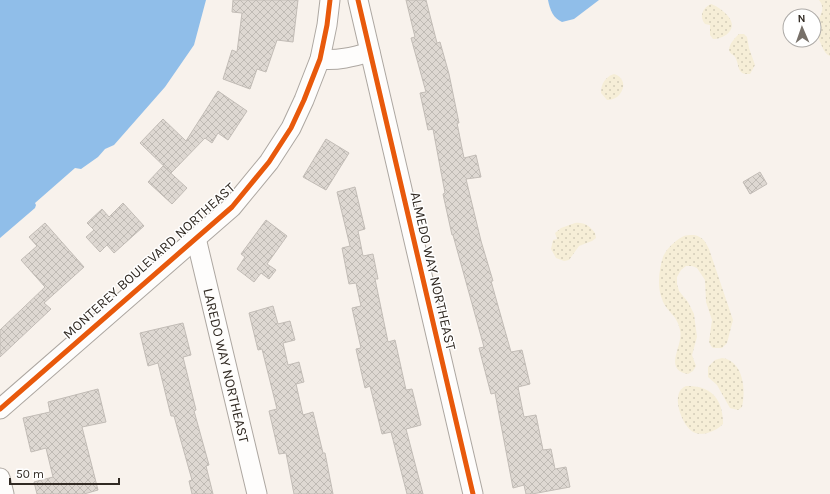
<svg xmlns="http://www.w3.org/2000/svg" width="830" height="494" font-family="Karla,sans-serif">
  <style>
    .sand { fill: url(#sand-dots) }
    .water { fill: #90bee9 }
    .building { fill: url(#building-cross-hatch); stroke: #c2bcb6 }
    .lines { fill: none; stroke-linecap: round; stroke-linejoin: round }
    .minor-casing { stroke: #ada7a1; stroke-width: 21 }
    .minor { stroke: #fefdfc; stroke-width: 19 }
    .cycleway-casing { stroke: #fff; stroke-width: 8 }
    .cycleway { stroke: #e8590c; stroke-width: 5 }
    .labels { text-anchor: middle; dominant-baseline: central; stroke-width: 3; stroke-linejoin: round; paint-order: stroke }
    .street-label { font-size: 14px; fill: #312a23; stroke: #fff }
  </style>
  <defs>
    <pattern id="sand-dots" width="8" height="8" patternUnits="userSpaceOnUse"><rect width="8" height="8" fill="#f6eed7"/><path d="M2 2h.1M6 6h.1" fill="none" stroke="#d3ccb8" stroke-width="1.8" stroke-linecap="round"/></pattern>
    <pattern id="building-cross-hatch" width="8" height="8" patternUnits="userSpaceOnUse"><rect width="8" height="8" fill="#ded8d2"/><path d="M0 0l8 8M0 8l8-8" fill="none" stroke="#bfbab4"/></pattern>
  </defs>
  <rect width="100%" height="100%" fill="#f8f2ec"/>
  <g class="sand">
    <path d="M819,0H830V56C822,53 821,39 814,31C816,19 828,11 819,0Z"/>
    <path d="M711,4C717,6 727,13 730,19C737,31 723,39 713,39L710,35V25L705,24C699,17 702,8 711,4Z"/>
    <path d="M739,34H744L747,37L749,48L755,65L750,74C736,75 740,65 735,57C733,54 730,54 729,50C729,44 735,38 739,34Z"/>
    <path d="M614,74C631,79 622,101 607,100L601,93C601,84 605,77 614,74Z"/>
    <path d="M575,223C584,222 590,226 595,233L596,238L592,241L579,246L569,260L564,261L556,258L551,249L553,240L557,239L555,233L561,228Z"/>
    <path d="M694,235C703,237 705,241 709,249L733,320L727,343L722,348H713L711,346L709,342L712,320L706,302L705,280L697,268L692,266H686L681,270L677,277V284L679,291L688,302L694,314L697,337L692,355L696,366L693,371L688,374C662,369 684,346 680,330C677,314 666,312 662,299C657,287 659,269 663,257C666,249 675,241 682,237C685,235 690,235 694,235Z"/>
    <path d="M722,358C744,361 746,391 742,407L738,410L730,408L717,385L708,377V367L715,360Z"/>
    <path d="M686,386C712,385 723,400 723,424C716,431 703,437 693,432C682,426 669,392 686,386Z"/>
  </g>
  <g class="water">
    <path d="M0,0H206L194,45L165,87L114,145L105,149L98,157L81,169L75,168L35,203L36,205L35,208L0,238Z"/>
    <path d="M548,0H599L574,19L562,22C553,18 550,10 548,0Z"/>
  </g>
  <g class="building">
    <path d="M233,0H298L293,42L277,40L266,72L257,69L250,89L223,79L232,50L237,52L242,13L232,12Z"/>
    <path d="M406,0H426L437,43L440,42L449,74L459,123H457L464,158L476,155L481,177L466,179L481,241L493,281H491L511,352L522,350L530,384L518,387L524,417L536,415L543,450L551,449L555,469L566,467L570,487L532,494H526L524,485L513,488L495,393L491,394L479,348L484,347L453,235H452L443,194L445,193L433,129L428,130L420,93L426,92L411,38L415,37Z"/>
    <path d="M218,91L247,111L228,140L218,133L212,143L205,138L171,173L140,143L163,119L186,141Z"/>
    <path d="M326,139L349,153L326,190L303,177Z"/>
    <path d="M163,166L187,188L172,204L148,182Z"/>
    <path d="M760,172L767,184L750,194L743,182Z"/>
    <path d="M355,187L365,229L358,231L363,256L373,254L378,279H375L388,342L395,340L406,390L412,389L421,425L406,429L423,494H407L391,432L382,434L370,386L365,388L356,349L361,348L352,308L361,306L356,283L349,284L342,248L350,246L337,192Z"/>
    <path d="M123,203L144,226L114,253L107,245L100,252L86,237L94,230L87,223L102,209L109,217Z"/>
    <path d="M266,220L287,236L267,264L276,270L269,279L261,273L254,282L237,269L245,257L241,254Z"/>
    <path d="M45,223L84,267L44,303L51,309L0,357V330L45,287L21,260L37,246L29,237Z"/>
    <path d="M273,306L278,324L290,321L295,340L283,343L288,365L299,362L304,382L296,384L303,415L313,412L323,453H325L333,494H294L286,453L279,454L269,411L277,409L262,349L258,350L249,313Z"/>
    <path d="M183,323L191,355L183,357L196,410L194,411L209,465L206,466L213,494H192L189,481L192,480L174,416H171L158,363L148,366L140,333Z"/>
    <path d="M98,389L106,422L82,427L98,490L84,494H37L34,482L53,477L46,448L31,452L23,418L50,412L48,402Z"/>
  </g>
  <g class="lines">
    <defs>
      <g id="minor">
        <path d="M358,0L473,494"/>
        <path d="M320,59C337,61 353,57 370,52"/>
        <path id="s1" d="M196,238L257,494"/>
        <path d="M0,409L232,207L269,162L291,128L304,100L320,59L327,25L330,0"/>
        <path d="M0,478L4,494"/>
      </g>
    </defs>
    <use href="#minor" class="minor-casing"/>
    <use href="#minor" class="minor"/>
    <defs>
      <g id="cycleway">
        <path d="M358,0L473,494"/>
        <path d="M0,409L232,207L269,162L291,128L304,100L320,59L327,25L330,0"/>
      </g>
    </defs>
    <use href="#cycleway" class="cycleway-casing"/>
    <use href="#cycleway" class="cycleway"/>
  </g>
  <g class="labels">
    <g class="street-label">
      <text transform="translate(149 261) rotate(-42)">MONTEREY BOULEVARD NORTHEAST</text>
      <text transform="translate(433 271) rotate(77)">ALMEDO WAY NORTHEAST</text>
      <text stroke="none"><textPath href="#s1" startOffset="131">LAREDO WAY NORTHEAST</textPath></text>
    </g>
  </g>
  <g transform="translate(802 28) rotate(358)"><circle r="19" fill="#ffffff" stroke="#adaaa7"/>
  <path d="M0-3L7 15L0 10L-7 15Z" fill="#777069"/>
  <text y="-6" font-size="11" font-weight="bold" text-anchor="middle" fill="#312a23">N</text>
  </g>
  <path d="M10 478v6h109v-6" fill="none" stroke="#312a23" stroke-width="2"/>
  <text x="16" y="478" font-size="12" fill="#312a23" stroke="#ffffff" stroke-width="3" paint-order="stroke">50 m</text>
</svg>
